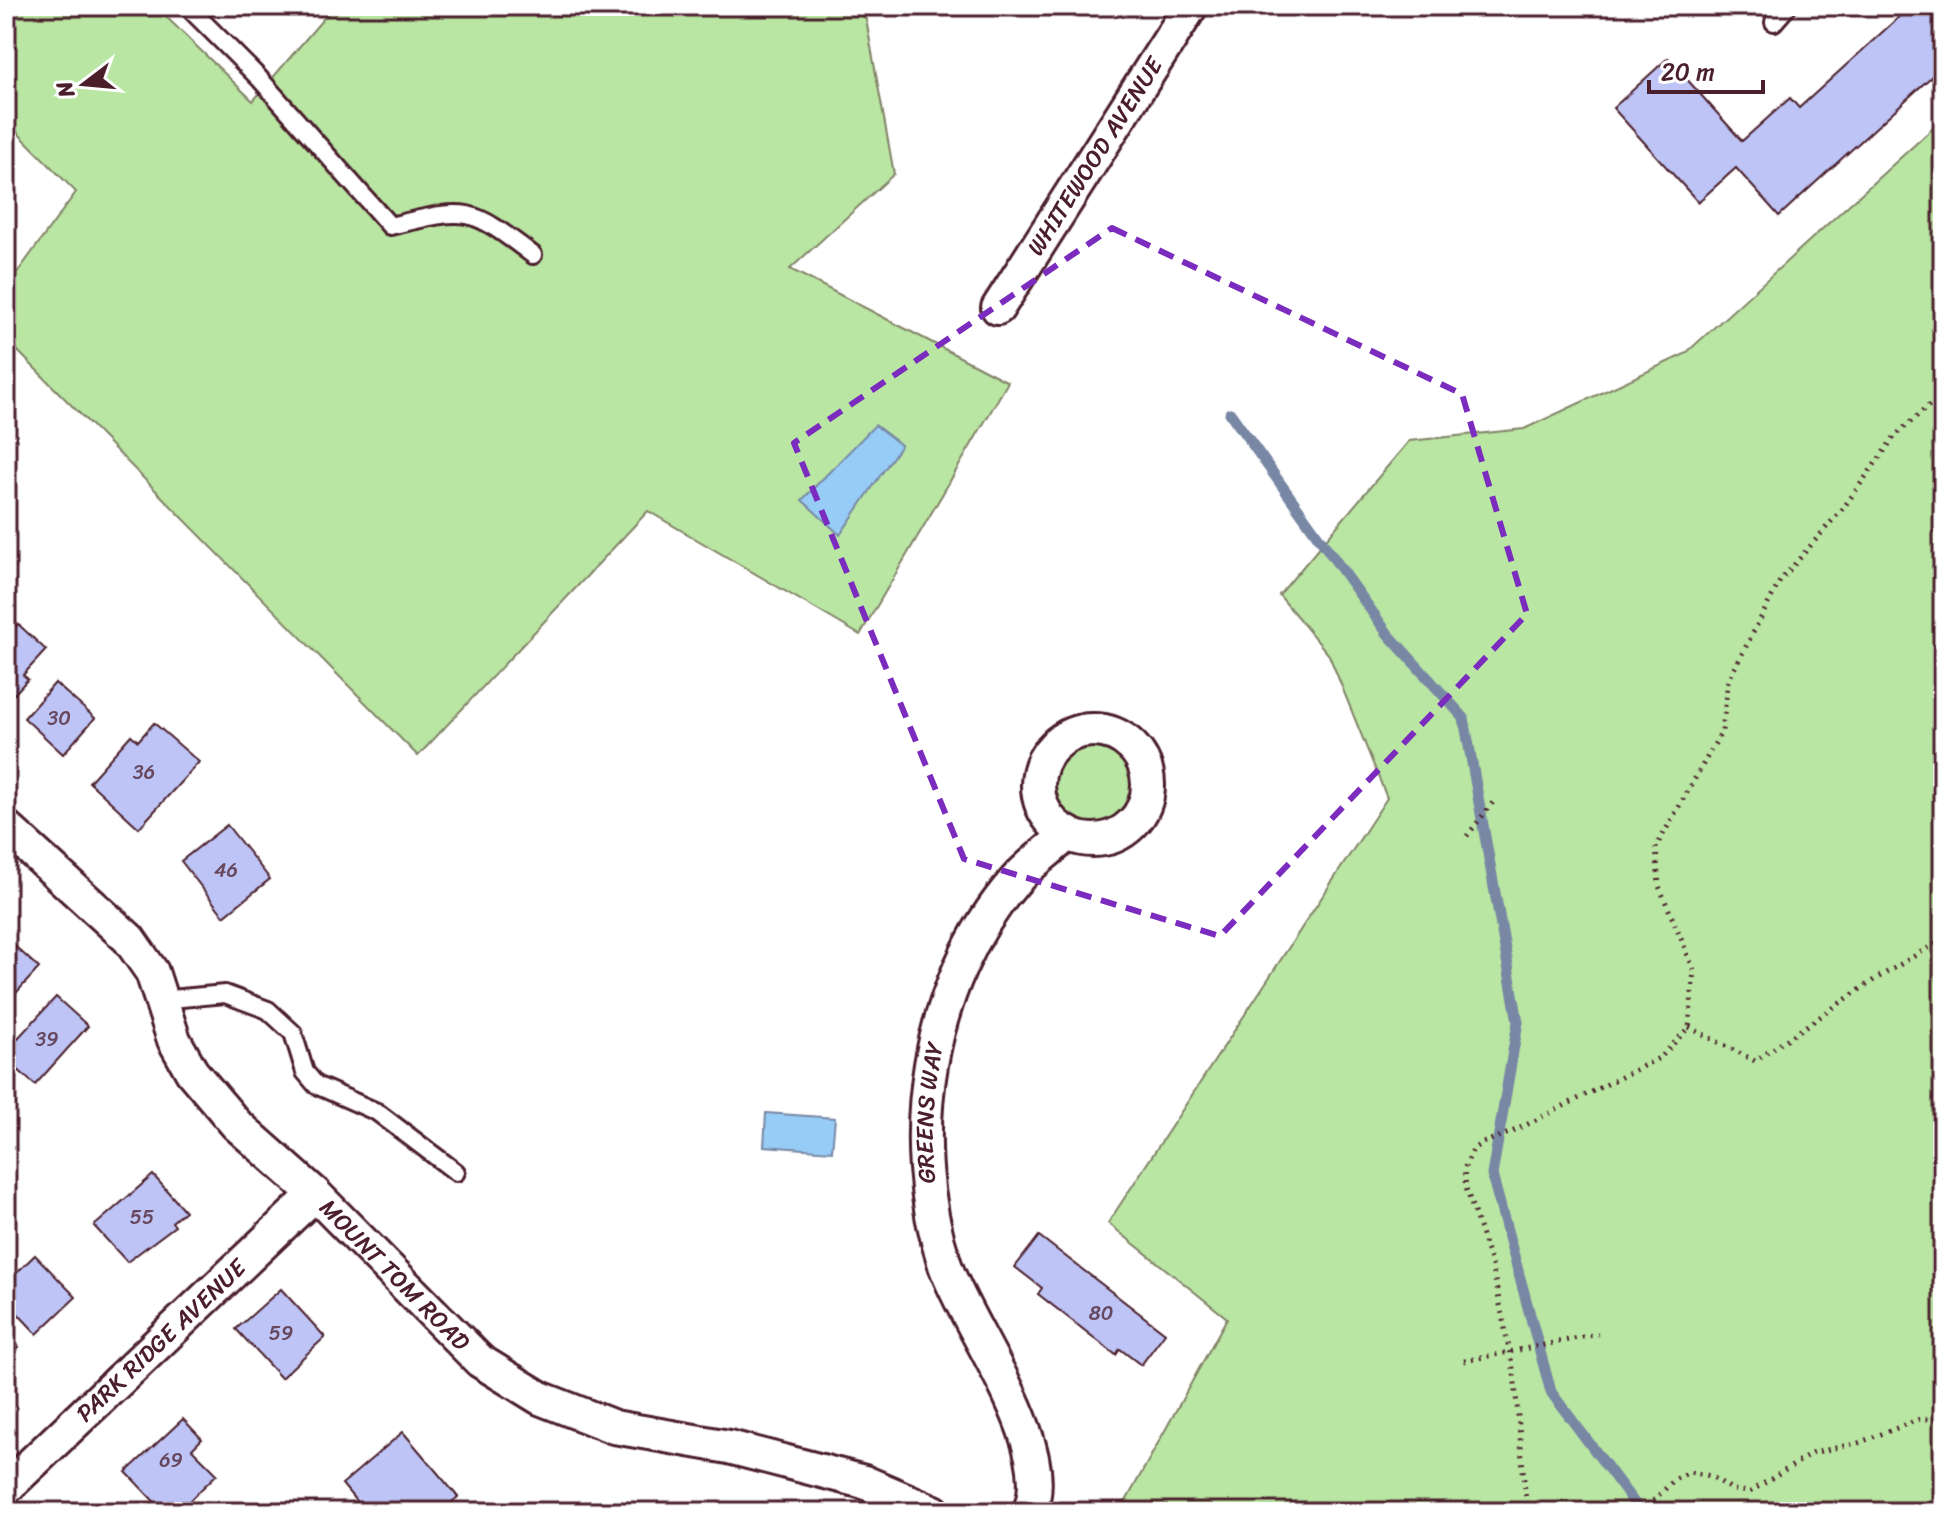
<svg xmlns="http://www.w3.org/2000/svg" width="1949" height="1518" font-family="Sriracha,sans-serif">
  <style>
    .green { fill: #b9e6a3; stroke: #828267; stroke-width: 2 }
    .water { fill: #96ccf5; stroke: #7887a4; stroke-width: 2 }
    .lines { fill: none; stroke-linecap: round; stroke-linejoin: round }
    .stream { stroke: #7887a4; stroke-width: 11 }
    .building { fill: #bec5f6; stroke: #4a1f2b; stroke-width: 2 }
    .lane-casing { stroke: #4a1f2b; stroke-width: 22 }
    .street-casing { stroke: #4a1f2b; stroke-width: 38 }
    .path { stroke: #4a1f2b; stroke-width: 5; stroke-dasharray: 2 6; stroke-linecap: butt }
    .lane { stroke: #fff; stroke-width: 16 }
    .street { stroke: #fff; stroke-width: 32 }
    .path-bridge { stroke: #4a1f2b; stroke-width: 5; stroke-dasharray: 2 6; stroke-linecap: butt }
    .marked { fill: none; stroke: #7b2cbf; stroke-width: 6; stroke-dasharray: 16 10; stroke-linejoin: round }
    .labels { text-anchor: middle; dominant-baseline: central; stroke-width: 6; stroke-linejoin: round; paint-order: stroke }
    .number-label { font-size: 20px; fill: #67485e }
    .street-label { font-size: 24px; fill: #4a1f2b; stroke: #fff }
  </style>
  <rect width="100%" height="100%" fill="#fff"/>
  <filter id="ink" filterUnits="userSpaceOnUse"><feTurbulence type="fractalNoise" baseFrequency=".0125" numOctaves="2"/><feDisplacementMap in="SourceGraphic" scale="16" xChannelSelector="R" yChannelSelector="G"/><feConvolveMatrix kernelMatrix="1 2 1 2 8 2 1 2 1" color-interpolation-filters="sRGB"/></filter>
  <g filter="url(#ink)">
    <g class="green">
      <path d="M6,6H155L253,101L334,6H853L866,19L894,174L790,269L1008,382L860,635L648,511L418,756L6,339V288L76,192L6,121Z"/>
      <path d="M1943,119V1512H1120L1227,1318L1108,1223L1387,798L1329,655L1279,595L1409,441L1524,429L1685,354Z"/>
      <circle cx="1093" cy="788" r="47"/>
    </g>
    <g class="water">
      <path d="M875,425L901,445L840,535L802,500Z"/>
      <path d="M766,1113L835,1118L832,1151L764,1146Z"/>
    </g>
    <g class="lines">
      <path class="stream" d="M1230,413L1388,634L1464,718L1518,1022L1492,1175L1551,1392L1641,1512"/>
    </g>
    <g class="building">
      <path d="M1911,6H1940L1943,9V66L1779,216L1736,168L1698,202L1613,108L1668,58L1742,141L1790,98L1799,108Z"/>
      <path d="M18,624L46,650L23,675L28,679L6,703V637Z"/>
      <path d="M55,683L95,718L63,754L24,718Z"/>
      <path d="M154,723L199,762L139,828L89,782L131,735L138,741Z"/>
      <path d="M227,825L270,879L224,916L181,861Z"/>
      <path d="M6,938L39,968L6,1004Z"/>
      <path d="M56,997L88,1026L35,1085L6,1059V1051Z"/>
      <path d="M153,1175L185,1211L172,1222L175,1226L127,1262L94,1226Z"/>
      <path d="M1039,1236L1165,1333L1141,1365L1120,1349L1116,1355L1038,1294L1042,1288L1015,1267Z"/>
      <path d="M35,1255L76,1297L37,1334L6,1301V1283Z"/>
      <path d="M281,1289L325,1337L281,1378L236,1329Z"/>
      <path d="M6,1332L19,1347L6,1359Z"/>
      <path d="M183,1419L202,1439L192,1449L217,1474L187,1503L195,1512H164L126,1472Z"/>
      <path d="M403,1432L458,1497L440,1512H365L342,1484Z"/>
    </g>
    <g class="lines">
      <defs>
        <g id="lane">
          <path d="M187,6L259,78L390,226C470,207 468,206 533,255"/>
          <path d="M1774,22L1788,6"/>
          <path d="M160,1000L225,994L268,1010L293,1033L305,1072L316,1085L377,1112L456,1172"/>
        </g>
        <g id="street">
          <path id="s1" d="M998,308L1191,6"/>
          <circle cx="1093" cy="785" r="55"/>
          <path id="s2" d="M6,827L129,939L152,972L174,1040L192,1072L236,1124L315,1194L480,1361L540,1398L614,1427L729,1447L864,1482L934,1512"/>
          <path id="s3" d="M6,1488L315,1194"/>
          <path id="s4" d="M1029,1512C1059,1448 966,1327 945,1265C903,1140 927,982 1014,882C1029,864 1051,850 1068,833"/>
        </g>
      </defs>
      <use href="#lane" class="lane-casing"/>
      <use href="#street" class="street-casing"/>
      <g class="path">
        <path d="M1467,836L1494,801"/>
        <path d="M1689,1027L1755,1061L1874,980L1943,939"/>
        <path d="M1527,1512L1514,1373L1492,1266L1466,1188L1464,1169L1473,1149L1482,1143L1512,1132L1661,1057L1689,1027L1694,970L1659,886L1656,847L1722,731L1728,681L1780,581L1844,507L1895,436L1943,393"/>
        <path d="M1642,1512L1674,1480L1689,1472L1711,1476L1733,1490L1750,1492L1813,1453L1858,1443L1920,1419L1943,1420"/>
      </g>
      <use href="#lane" class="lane"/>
      <use href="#street" class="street"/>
      <path class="path-bridge" d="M1464,1361L1598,1334"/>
    </g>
  </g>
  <path class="marked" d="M1112,228L1462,394L1527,614L1220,936L964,859L794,443Z"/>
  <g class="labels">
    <g class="number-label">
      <text x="59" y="718">30</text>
      <text x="144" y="772">36</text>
      <text x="226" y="870">46</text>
      <text x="47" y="1039">39</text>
      <text x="142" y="1217">55</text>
      <text x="1101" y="1313">80</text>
      <text x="281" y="1333">59</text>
      <text x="171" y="1460">69</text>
    </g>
    <g class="street-label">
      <text stroke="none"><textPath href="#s1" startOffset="180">WHITEWOOD AVENUE</textPath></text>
      <text stroke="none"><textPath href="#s4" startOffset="422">GREENS WAY</textPath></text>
      <text stroke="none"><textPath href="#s2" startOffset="602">MOUNT TOM ROAD</textPath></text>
      <text stroke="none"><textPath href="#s3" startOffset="214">PARK RIDGE AVENUE</textPath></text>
    </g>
  </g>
  <rect width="1949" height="1518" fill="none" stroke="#fff" stroke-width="32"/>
  <rect x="16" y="16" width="1917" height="1486" fill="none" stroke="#4a1f2b" stroke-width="3" filter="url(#ink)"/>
  <g transform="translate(84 84) rotate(254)" stroke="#ffffff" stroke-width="6" paint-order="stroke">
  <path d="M0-6L14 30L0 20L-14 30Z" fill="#4a1f2b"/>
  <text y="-12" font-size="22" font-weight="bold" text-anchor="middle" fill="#4a1f2b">N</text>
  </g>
  <path d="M1649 80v12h114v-12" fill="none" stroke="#4a1f2b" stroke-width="4"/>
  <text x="1661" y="80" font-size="24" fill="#4a1f2b" stroke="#ffffff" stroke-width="6" paint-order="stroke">20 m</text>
</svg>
